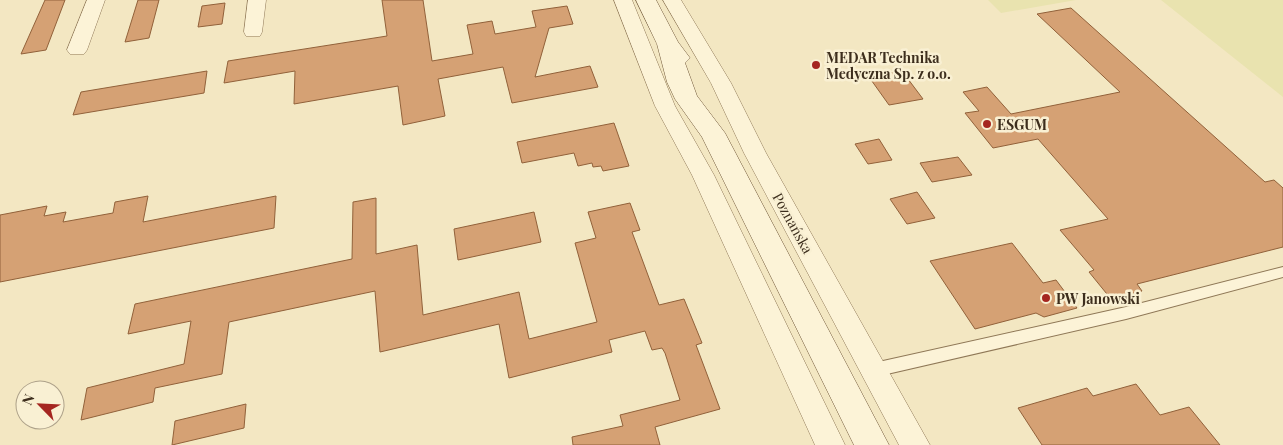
<svg xmlns="http://www.w3.org/2000/svg" width="1283" height="445" font-family="'Playfair Display',serif">
  <style>
    .farmland { fill: #e9e3af }
    .building { fill: #d5a174; stroke: #91613a }
    .lines { fill: none; stroke-linecap: round; stroke-linejoin: round }
    .service-casing { stroke: #8f7857; stroke-width: 2 }
    .minor-casing { stroke: #8f7857; stroke-width: 1 }
    .secondary-casing { stroke: #71583a; stroke-width: 1 }
    .service { fill: #fcf3d7; fill-rule: evenodd }
    .minor { fill: #fcf3d7; fill-rule: evenodd }
    .secondary { fill: #fcf3d7; fill-rule: evenodd }
    .poi-dot { fill: #a52620; stroke: #f9f0d3; stroke-width: 2 }
    .labels { text-anchor: middle; dominant-baseline: central; stroke-width: 5; stroke-linejoin: round; paint-order: stroke }
    .poi-label { font-size: 14px; font-weight: bold; fill: #3d2e1d; stroke: #f9f0d3; text-anchor: start }
    .street-label { font-size: 14px; fill: #3d2e1d; stroke: #f9f0d3 }
  </style>
  <rect width="100%" height="100%" fill="#f3e7c2"/>
  <g class="farmland">
    <path d="M988,0H1076L1001,13Z"/>
    <path d="M1161,0H1283V97L1273,89Z"/>
  </g>
  <g class="building">
    <path d="M45,0H65L46,50L21,54Z"/>
    <path d="M138,0H159L149,38L125,42Z"/>
    <path d="M382,0H423L432,61L473,54L467,25L492,21L495,34L536,27L532,11L567,6L573,24L549,28L535,77L590,66L598,87L512,103L503,67L438,79L445,116L403,125L398,86L294,104L295,71L224,83L228,61L387,36Z"/>
    <path d="M225,3L222,24L198,27L202,6Z"/>
    <path d="M1071,8L1265,182L1274,180L1283,188V247L1137,284L1142,291L1111,299L1089,272L1094,270L1060,230L1108,219L1038,139L993,148L965,113L979,111L963,92L987,87L1011,114L1120,92L1037,14Z"/>
    <path d="M207,71L204,93L73,115L81,92Z"/>
    <path d="M902,71L923,99L889,105L869,77Z"/>
    <path d="M614,123L629,166L603,171L601,166L593,167L592,163L578,166L574,153L522,163L517,142Z"/>
    <path d="M879,139L892,160L868,164L855,144Z"/>
    <path d="M958,157L972,175L932,182L920,163Z"/>
    <path d="M917,192L935,218L907,224L890,199Z"/>
    <path d="M148,196L143,222L276,196L274,228L0,282V215L47,206L44,216L66,212L63,222L113,213L115,202Z"/>
    <path d="M376,198V254L417,245L423,315L519,292L529,339L597,322L575,243L596,238L588,212L630,203L640,230L632,232L659,305L684,299L702,343L696,345L720,409L655,427L660,445H573L572,437L623,426L620,415L680,400L665,353L662,348L652,350L645,331L609,340L612,352L509,378L499,324L380,352L375,291L229,322L222,374L155,388L153,402L81,420L87,388L184,364L191,321L128,334L135,304L352,259L353,202Z"/>
    <path d="M534,212L541,242L458,260L454,229Z"/>
    <path d="M1012,243L1043,283L1056,280L1077,308L1044,317L1036,313L975,329L930,261Z"/>
    <path d="M1136,384L1160,415L1189,407L1220,445H1042L1018,408L1087,388L1093,396Z"/>
    <path d="M246,404L244,428L172,445L175,421Z"/>
  </g>
  <g class="lines">
    <defs>
      <path id="service" d="M1283,267V277L1126,319L874,377L869,375L867,370L869,365L874,363L1126,307Z"/>
      <g id="minor">
        <path d="M87,0H105L87,50L84,54H70L67,50Z"/>
        <path d="M248,0H266L262,32L260,36H246L244,32Z"/>
        <path d="M614,0H632L675,106L714,175L845,445H815L692,175L655,106Z"/>
        <path d="M663,0H681L731,83L766,153L930,445H899L744,153L711,83Z"/>
      </g>
      <path id="secondary" d="M636,0H656L678,42L690,58L685,63L697,96L725,133L889,445H854L702,137L675,99L667,82L657,44Z"/>
    </defs>
    <use href="#service" class="service-casing"/>
    <use href="#minor" class="minor-casing"/>
    <use href="#secondary" class="secondary-casing"/>
    <use href="#service" class="service"/>
    <use href="#minor" class="minor"/>
    <use href="#secondary" class="secondary"/>
  </g>
  <g class="poi-dot">
    <circle cx="816" cy="65" r="5"/>
    <circle cx="987" cy="124" r="5"/>
    <circle cx="1046" cy="298" r="5"/>
  </g>
  <g class="labels">
    <g class="poi-label">
      <text x="826" y="57">MEDAR Technika<tspan x="826" dy="16">Medyczna Sp. z o.o.</tspan></text>
      <text x="997" y="124">ESGUM</text>
      <text x="1056" y="298">PW Janowski</text>
    </g>
    <g class="street-label">
      <text transform="translate(793 223) rotate(61)">Poznańska</text>
    </g>
  </g>
  <g transform="translate(40 405) rotate(294)"><circle r="24" fill="#f9f0d3" stroke="#aea28a"/>
  <path d="M0-4L9 19L0 12L-9 19Z" fill="#a52620"/>
  <text y="-8" font-size="14" font-weight="bold" text-anchor="middle" fill="#3d2e1d">N</text>
  </g>
</svg>
